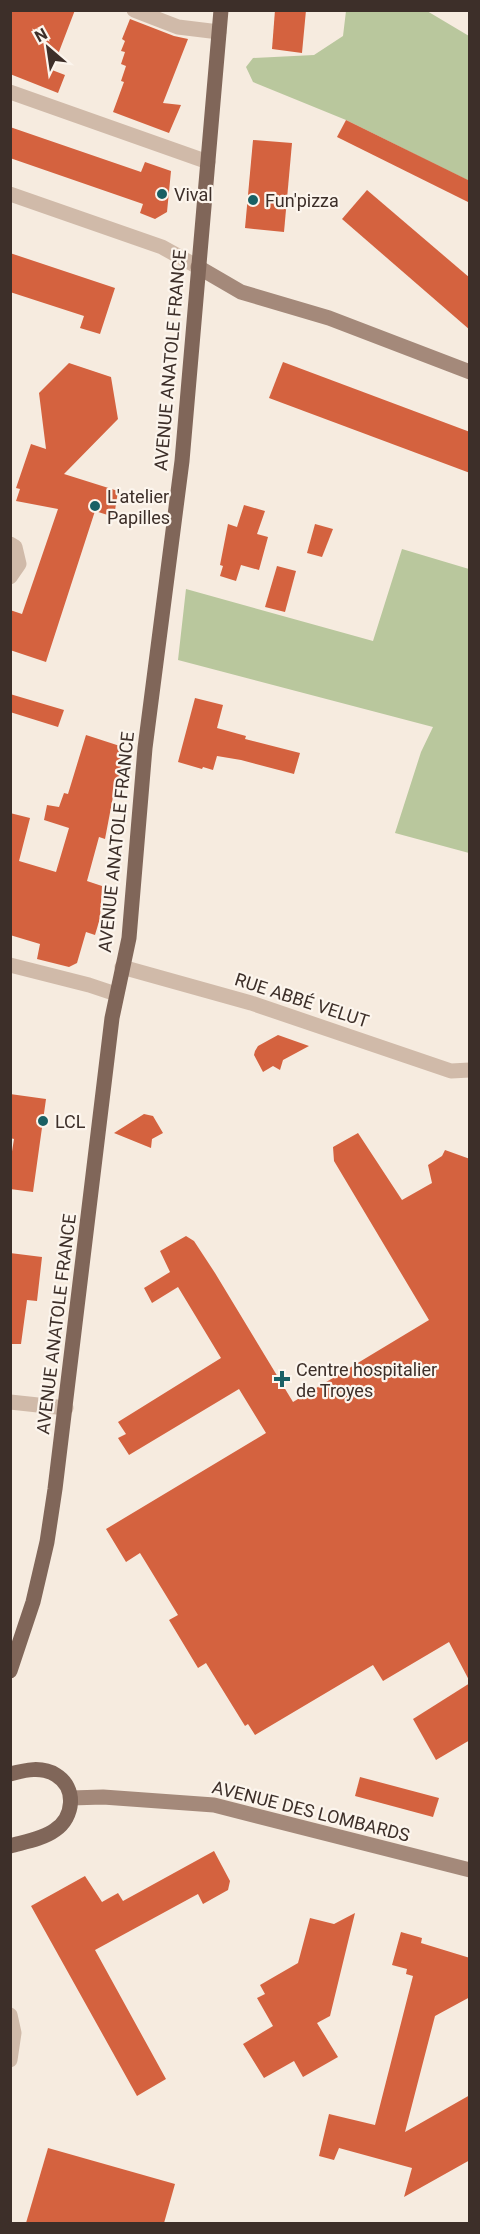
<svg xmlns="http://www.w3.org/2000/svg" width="480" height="2234" font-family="Roboto,sans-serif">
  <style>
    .green { fill: #b9c79d }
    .building { fill: #d4623f }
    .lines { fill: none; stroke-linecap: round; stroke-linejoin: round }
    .street { stroke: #d0baa9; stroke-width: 15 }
    .secondary { stroke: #a4897a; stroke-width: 15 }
    .primary { stroke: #806659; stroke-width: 15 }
    .poi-dot { fill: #196064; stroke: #fcf5ed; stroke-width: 2 }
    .labels { text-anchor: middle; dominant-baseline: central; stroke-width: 4.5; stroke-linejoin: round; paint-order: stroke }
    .poi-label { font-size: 18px; fill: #3d2f29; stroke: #fcf5ed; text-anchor: start }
    .street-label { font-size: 18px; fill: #3d2f29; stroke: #fcf5ed }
  </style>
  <rect width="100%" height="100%" fill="#f6ebdf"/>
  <g class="green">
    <path d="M346,11H427L469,36V181L346,120L253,82L246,67L253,58L314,55L343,36Z"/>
    <path d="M402,549L469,569V853L395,833L421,752L433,727L178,660L186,589L373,641Z"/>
  </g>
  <g class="building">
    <path d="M10,10H75L52,70L65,75L58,93L10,74Z"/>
    <path d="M275,10H306L302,53L272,49Z"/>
    <path d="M130,19L174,36L188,39L163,103L181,105L169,133L113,112L124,82L121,81L126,66L121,64L125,52L121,51L125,41L122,39Z"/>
    <path d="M346,120L470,181V203L337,137Z"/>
    <path d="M10,127L141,172L145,162L171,171L167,212L155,219L140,213L143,204L10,158Z"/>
    <path d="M253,140L292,143L284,232L245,228Z"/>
    <path d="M367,190L470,278V330L342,219Z"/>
    <path d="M10,253L115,288L100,334L80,328L84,316L10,292Z"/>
    <path d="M283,362L470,432V473L269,398Z"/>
    <path d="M69,363L111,377L118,419L64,474L118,491L114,517L95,511L46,662L10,650V610L22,614L58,509L16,501L20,489L16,488L31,444L46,449L39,393Z"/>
    <path d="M244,505L265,511L257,534L268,537L259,570L241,565L236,581L220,576L223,566L220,565L228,524L237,527Z"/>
    <path d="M315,524L333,529L322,557L307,553Z"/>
    <path d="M277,566L296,571L285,612L265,607Z"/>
    <path d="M10,694L64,710L58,727L10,712Z"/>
    <path d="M195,698L223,705L217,728L246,736L245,739L300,753L294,774L241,760L217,756L213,770L203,767L202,769L178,762Z"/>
    <path d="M86,735L123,747L119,782L116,781L105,839L99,837L87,881L102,886L100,918L95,935L86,932L77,963L69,967L37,959L40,944L10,935V813L30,818L19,861L56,872L69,828L44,820L47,805L59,807L64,793L68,794Z"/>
    <path d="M278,1035L309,1046L283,1060L280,1070L273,1066L263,1072L254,1055L255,1051L258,1046Z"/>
    <path d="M10,1094L46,1099L33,1192L10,1189V1164L14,1139L10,1138Z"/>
    <path d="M144,1114L153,1116L163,1133L152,1139L151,1148L114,1133Z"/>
    <path d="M358,1133L402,1200L432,1183L428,1165L442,1156L445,1150L470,1159V1682L449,1642L383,1681L373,1665L255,1735L248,1724L245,1726L206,1663L198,1668L169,1620L178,1615L140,1553L126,1562L106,1529L266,1433L239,1389L129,1455L118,1438L126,1434L118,1422L221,1358L178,1287L152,1303L144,1288L170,1272L160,1251L186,1236L194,1241L215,1273L293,1402L429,1320L334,1161L333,1147Z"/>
    <path d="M10,1253L42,1257L37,1301L27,1300L21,1344H10Z"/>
    <path d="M470,1683V1740L436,1760L413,1719Z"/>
    <path d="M360,1777L439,1798L433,1817L355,1796Z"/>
    <path d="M214,1851L230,1881L228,1890L203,1904L198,1894L95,1950L166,2079L137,2096L31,1906L85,1876L102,1902L118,1893L123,1901Z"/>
    <path d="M355,1913L330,2016L317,2023L338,2057L303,2077L294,2061L264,2078L243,2044L273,2026L257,1998L265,1994L260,1985L298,1963L310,1918L334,1924Z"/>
    <path d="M401,1932L422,1938L421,1943L470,1958V1997L435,2016L405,2132L470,2095V2160L404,2197L412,2168L339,2148L334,2160L319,2156L329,2114L375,2125L413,1976L406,1974L407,1969L392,1965Z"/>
    <path d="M48,2148L175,2184L164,2223H26Z"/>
  </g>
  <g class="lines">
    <g class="street">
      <path d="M134,10L178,27L219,32"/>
      <path d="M10,92L208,162"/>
      <path d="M10,194L162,247L198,267"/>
      <path d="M10,544L15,547L19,564L10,577"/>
      <path d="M10,965L89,985L116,994"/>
      <path d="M122,967L251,1003L451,1071L470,1070"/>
      <path d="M10,1402L66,1408"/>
      <path d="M10,2015L14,2033L10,2060"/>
    </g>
    <g class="secondary">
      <path d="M198,267L241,292L329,318L470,372"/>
      <path d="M71,1798L103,1797L214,1805L470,1870"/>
    </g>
    <g class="primary">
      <path d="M10,1671L33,1602L47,1542L55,1489L112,1018L129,938L145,748L182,461L221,10"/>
      <path d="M10,1774C25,1770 42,1766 56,1775C77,1788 74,1817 55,1830C43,1839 24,1842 10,1846"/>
    </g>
  </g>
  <g class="poi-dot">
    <circle cx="162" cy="194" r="6"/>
    <circle cx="253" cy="200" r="6"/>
    <circle cx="95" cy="506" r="6"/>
    <circle cx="43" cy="1121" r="6"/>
    <path d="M279 1370h6v6h6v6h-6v6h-6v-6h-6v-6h6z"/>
  </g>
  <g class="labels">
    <g class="poi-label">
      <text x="174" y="194">Vival</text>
      <text x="265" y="200">Fun'pizza</text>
      <text x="107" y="496">L'atelier<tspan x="107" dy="21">Papilles</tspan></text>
      <text x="55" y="1121">LCL</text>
      <text x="296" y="1369">Centre hospitalier<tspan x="296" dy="21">de Troyes</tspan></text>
    </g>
    <g class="street-label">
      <text transform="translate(170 360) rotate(-85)">AVENUE ANATOLE FRANCE</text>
      <text transform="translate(116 842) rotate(-84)">AVENUE ANATOLE FRANCE</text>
      <text transform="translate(302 1000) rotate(18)">RUE ABBÉ VELUT</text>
      <text transform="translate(56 1324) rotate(-83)">AVENUE ANATOLE FRANCE</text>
      <text transform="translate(311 1811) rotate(14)">AVENUE DES LOMBARDS</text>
    </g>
  </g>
  <rect width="480" height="2234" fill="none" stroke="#3d2f29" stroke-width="24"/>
  <g transform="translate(48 48) rotate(331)" stroke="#fcf5ed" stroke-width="4.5" paint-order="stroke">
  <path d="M0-4.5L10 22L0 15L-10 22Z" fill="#3d2f29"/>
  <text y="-9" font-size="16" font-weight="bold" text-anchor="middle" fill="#3d2f29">N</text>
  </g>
</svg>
